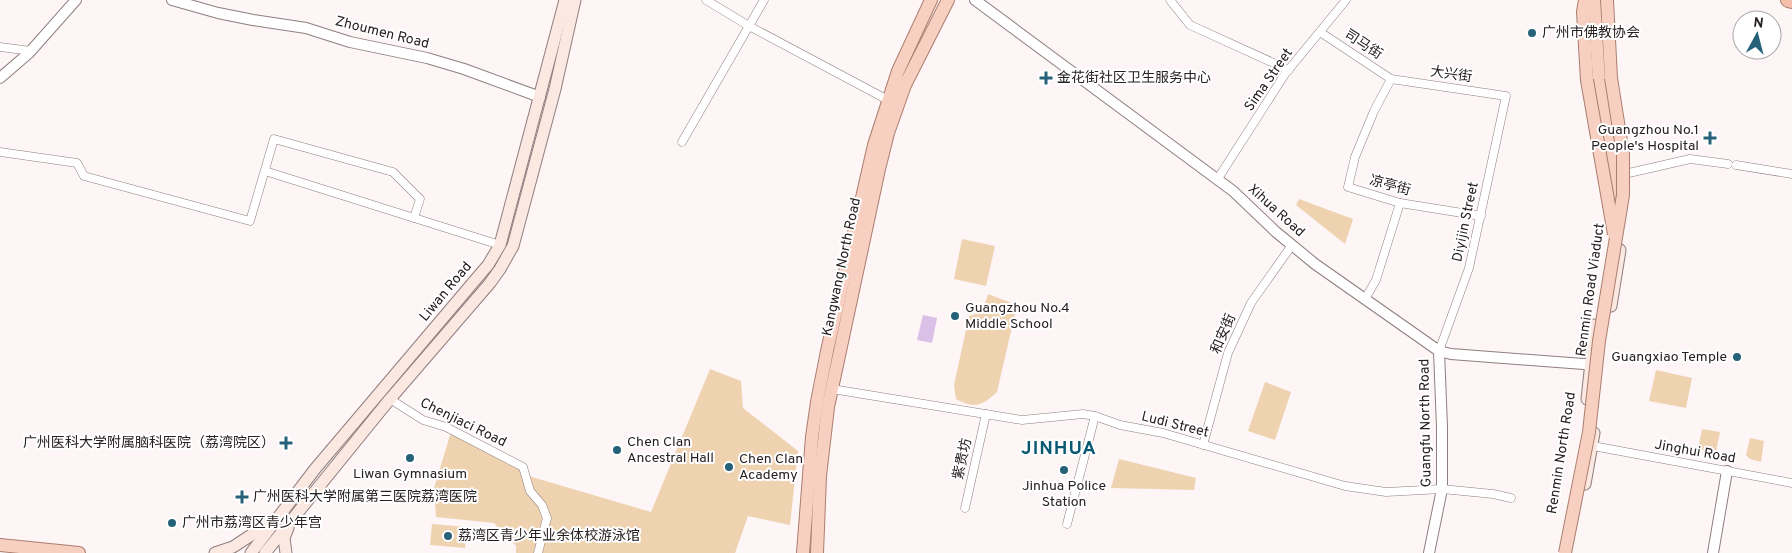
<svg xmlns="http://www.w3.org/2000/svg" width="1792" height="553" font-family="Overpass,'Noto Sans SC',sans-serif">
  <style>
    .green { fill: #efd3b1 }
    .water { fill: #dabfe7 }
    .lines { fill: none; stroke-linecap: round; stroke-linejoin: round }
    .minor-casing { stroke: #8f7e7f; stroke-width: 9 }
    .tertiary-casing { stroke: #8f7e7f; stroke-width: 12 }
    .secondary-casing { stroke: #8f7e7f; stroke-width: 13 }
    .primary-casing { stroke: #ab7e6e; stroke-width: 14 }
    .trunk-casing { stroke: #ab7e6e; stroke-width: 16 }
    .minor { stroke: #fff; stroke-width: 8 }
    .tertiary { stroke: #fff; stroke-width: 10 }
    .secondary { stroke: #fbe8e0; stroke-width: 11 }
    .primary { stroke: #f7d0c1; stroke-width: 12 }
    .trunk { stroke: #f4c0ac; stroke-width: 14 }
    .primary-bridge-casing { stroke: #ab7e6e; stroke-width: 14; stroke-linecap: butt }
    .primary-bridge { stroke: #f7d0c1; stroke-width: 12 }
    .poi-dot { fill: #256279; stroke: #fff; stroke-width: 2 }
    .labels { text-anchor: middle; dominant-baseline: central; stroke-width: 4; stroke-linejoin: round; paint-order: stroke }
    .street-label { font-size: 14px; fill: #272021; stroke: #fff }
    .poi-label { font-size: 14px; fill: #272021; stroke: #fff; text-anchor: start }
    .district-label { font-size: 19px; font-weight: bold; letter-spacing: 1px; fill: #075871; stroke: #fff }
  </style>
  <rect width="100%" height="100%" fill="#fdf5f6"/>
  <g class="green">
    <path d="M1299,199L1353,219L1345,244L1296,205Z"/>
    <path d="M962,239L995,246L986,286L954,279Z"/>
    <path d="M988,294L1017,305L997,392C982,406 975,409 956,399L954,385L969,316L982,312Z"/>
    <path d="M710,369L741,381L743,408L798,451L790,525L748,516L735,553H516V546L494,523L436,517L434,488L451,432L532,477L651,512Z"/>
    <path d="M1656,370L1692,378L1686,408L1649,401Z"/>
    <path d="M1265,382L1291,392L1275,440L1248,431Z"/>
    <path d="M1702,429L1720,432L1716,452L1698,449Z"/>
    <path d="M1750,438L1764,441L1761,462L1750,459L1746,455Z"/>
    <path d="M1119,459L1196,478L1194,490L1111,488Z"/>
    <path d="M432,524L467,527L465,548L430,545Z"/>
  </g>
  <path class="water" d="M923,315L937,318L932,343L917,340Z"/>
  <g class="lines">
    <defs>
      <g id="minor">
        <path d="M706,0L749,26L888,100"/>
        <path d="M1170,0L1190,25L1289,70"/>
        <path d="M1320,32L1391,79L1506,96L1469,268L1439,351"/>
        <path d="M0,47L31,51"/>
        <path d="M1391,79L1374,111L1355,157L1348,187L1400,203L1481,216"/>
        <path d="M682,142L764,0"/>
        <path d="M0,152L77,163L84,176L250,221L274,139L393,172L420,199L414,218"/>
        <path d="M1736,165L1792,174"/>
        <path d="M265,171L500,245"/>
        <path d="M1620,175L1690,159L1728,164"/>
        <path d="M1217,180L1285,74L1346,0"/>
        <path d="M1365,299L1376,280L1400,203"/>
        <path d="M832,389L1022,420L1083,414L1095,416L1120,425L1163,433L1345,486L1386,492L1442,489L1493,494L1511,498"/>
        <path d="M390,399L423,420L446,427L523,467L530,491L542,505L547,518L538,553"/>
        <path d="M1203,445L1228,353L1251,303L1292,245"/>
        <path d="M1593,446L1792,483"/>
        <path d="M965,508L986,414"/>
        <path d="M1067,524L1095,416"/>
      </g>
      <g id="tertiary">
        <path d="M172,0L218,13L253,20L306,28L350,42L427,58L464,69L540,97"/>
        <path d="M975,0L1233,191L1276,232L1315,264L1439,351L1451,354L1597,365"/>
        <path d="M0,78L29,53L76,0"/>
        <path d="M1429,553L1442,489V427L1439,351"/>
        <path d="M1713,553L1727,471"/>
      </g>
      <g id="secondary">
        <path d="M1611,306L1620,250"/>
        <path d="M1587,399L1595,325"/>
        <path d="M1585,484L1594,433"/>
        <path d="M215,553L233,547L271,522"/>
        <path d="M251,553L315,469L476,279L488,265L500,245L565,0"/>
        <path d="M265,553L390,399L490,283L500,269L513,246L555,89L575,0"/>
        <path d="M286,553L284,538L288,528"/>
      </g>
      <g id="primary">
        <path d="M1585,0L1583,12L1587,80"/>
        <path d="M1594,0L1599,81L1614,170L1616,218"/>
        <path d="M1607,0L1611,78"/>
        <path d="M0,545L79,553"/>
        <path d="M803,553L812,437L817,402L827,351L874,145L898,71L931,0"/>
        <path d="M817,553L820,476L828,407L879,169L888,133L905,85L948,0"/>
      </g>
      <path id="trunk" d="M1788,0L1792,1"/>
    </defs>
    <use href="#minor" class="minor-casing"/>
    <use href="#tertiary" class="tertiary-casing"/>
    <use href="#secondary" class="secondary-casing"/>
    <use href="#primary" class="primary-casing"/>
    <use href="#trunk" class="trunk-casing"/>
    <use href="#minor" class="minor"/>
    <use href="#tertiary" class="tertiary"/>
    <use href="#secondary" class="secondary"/>
    <use href="#primary" class="primary"/>
    <use href="#trunk" class="trunk"/>
    <defs>
      <g id="primary-bridge">
        <path d="M1587,80L1614,234"/>
        <path d="M1565,553L1589,432L1599,341L1623,195V154L1611,78"/>
      </g>
    </defs>
    <use href="#primary-bridge" class="primary-bridge-casing"/>
    <use href="#primary-bridge" class="primary-bridge"/>
  </g>
  <g class="poi-dot">
    <circle cx="1532" cy="33" r="5"/>
    <path d="M1043.5 70.5h5v5h5v5h-5v5h-5v-5h-5v-5h5z"/>
    <path d="M1707.5 130.5h5v5h5v5h-5v5h-5v-5h-5v-5h5z"/>
    <circle cx="955" cy="316" r="5"/>
    <circle cx="1737" cy="357" r="5"/>
    <path d="M283.5 435.5h5v5h5v5h-5v5h-5v-5h-5v-5h5z"/>
    <circle cx="617" cy="450" r="5"/>
    <circle cx="410" cy="458" r="5"/>
    <circle cx="729" cy="467" r="5"/>
    <circle cx="1064" cy="470" r="5"/>
    <path d="M239.5 489.5h5v5h5v5h-5v5h-5v-5h-5v-5h5z"/>
    <circle cx="172" cy="523" r="5"/>
    <circle cx="448" cy="536" r="5"/>
  </g>
  <g class="labels">
    <g class="street-label">
      <text transform="translate(382 33) rotate(14)">Zhoumen Road</text>
      <text transform="translate(1363 45) rotate(33)">司马街</text>
      <text transform="translate(1451 75) rotate(8)">大兴街</text>
      <text transform="translate(1269 80) rotate(-55)">Sima Street</text>
      <text transform="translate(1390 186) rotate(15)">凉亭街</text>
      <text transform="translate(1276 211) rotate(42)">Xihua Road</text>
      <text transform="translate(1466 222) rotate(-78)">Diyijin Street</text>
      <text transform="translate(842 267) rotate(-78)">Kangwang North Road</text>
      <text transform="translate(1591 290) rotate(-82)">Renmin Road Viaduct</text>
      <text transform="translate(446 292) rotate(-50)">Liwan Road</text>
      <text transform="translate(1224 334) rotate(-67)">和安街</text>
      <text transform="translate(463 423) rotate(26)">Chenjiaci Road</text>
      <text transform="translate(1426 423) rotate(-91)">Guangfu North Road</text>
      <text transform="translate(1175 425) rotate(14)">Ludi Street</text>
      <text transform="translate(1695 452) rotate(10)">Jinghui Road</text>
      <text transform="translate(1562 453) rotate(-81)">Renmin North Road</text>
      <text transform="translate(963 459) rotate(-78)">紫贵坊</text>
    </g>
    <g class="poi-label">
      <text x="1542" y="33">广州市佛教协会</text>
      <text x="1057" y="78">金花街社区卫生服务中心</text>
      <text x="1699" y="130" text-anchor="end">Guangzhou No.1<tspan x="1699" dy="16">People's Hospital</tspan></text>
      <text x="965" y="308">Guangzhou No.4<tspan x="965" dy="16">Middle School</tspan></text>
      <text x="1727" y="357" text-anchor="end">Guangxiao Temple</text>
      <text x="627" y="442">Chen Clan<tspan x="627" dy="16">Ancestral Hall</tspan></text>
      <text x="275" y="443" text-anchor="end">广州医科大学附属脑科医院（荔湾院区）</text>
      <text x="739" y="459">Chen Clan<tspan x="739" dy="16">Academy</tspan></text>
      <text x="410" y="474" text-anchor="middle">Liwan Gymnasium</text>
      <text x="1064" y="486" text-anchor="middle">Jinhua Police<tspan x="1064" dy="16">Station</tspan></text>
      <text x="253" y="497">广州医科大学附属第三医院荔湾医院</text>
      <text x="182" y="523">广州市荔湾区青少年宫</text>
      <text x="458" y="536">荔湾区青少年业余体校游泳馆</text>
    </g>
    <g class="district-label">
      <text x="1059" y="449">JINHUA</text>
    </g>
  </g>
  <g transform="translate(1757 35) rotate(7)"><circle r="24" fill="#ffffff" stroke="#a9a6a6"/>
  <path d="M0-4L9 19L0 12L-9 19Z" fill="#256279"/>
  <text y="-8" font-size="14" font-weight="bold" text-anchor="middle" fill="#272021">N</text>
  </g>
</svg>
